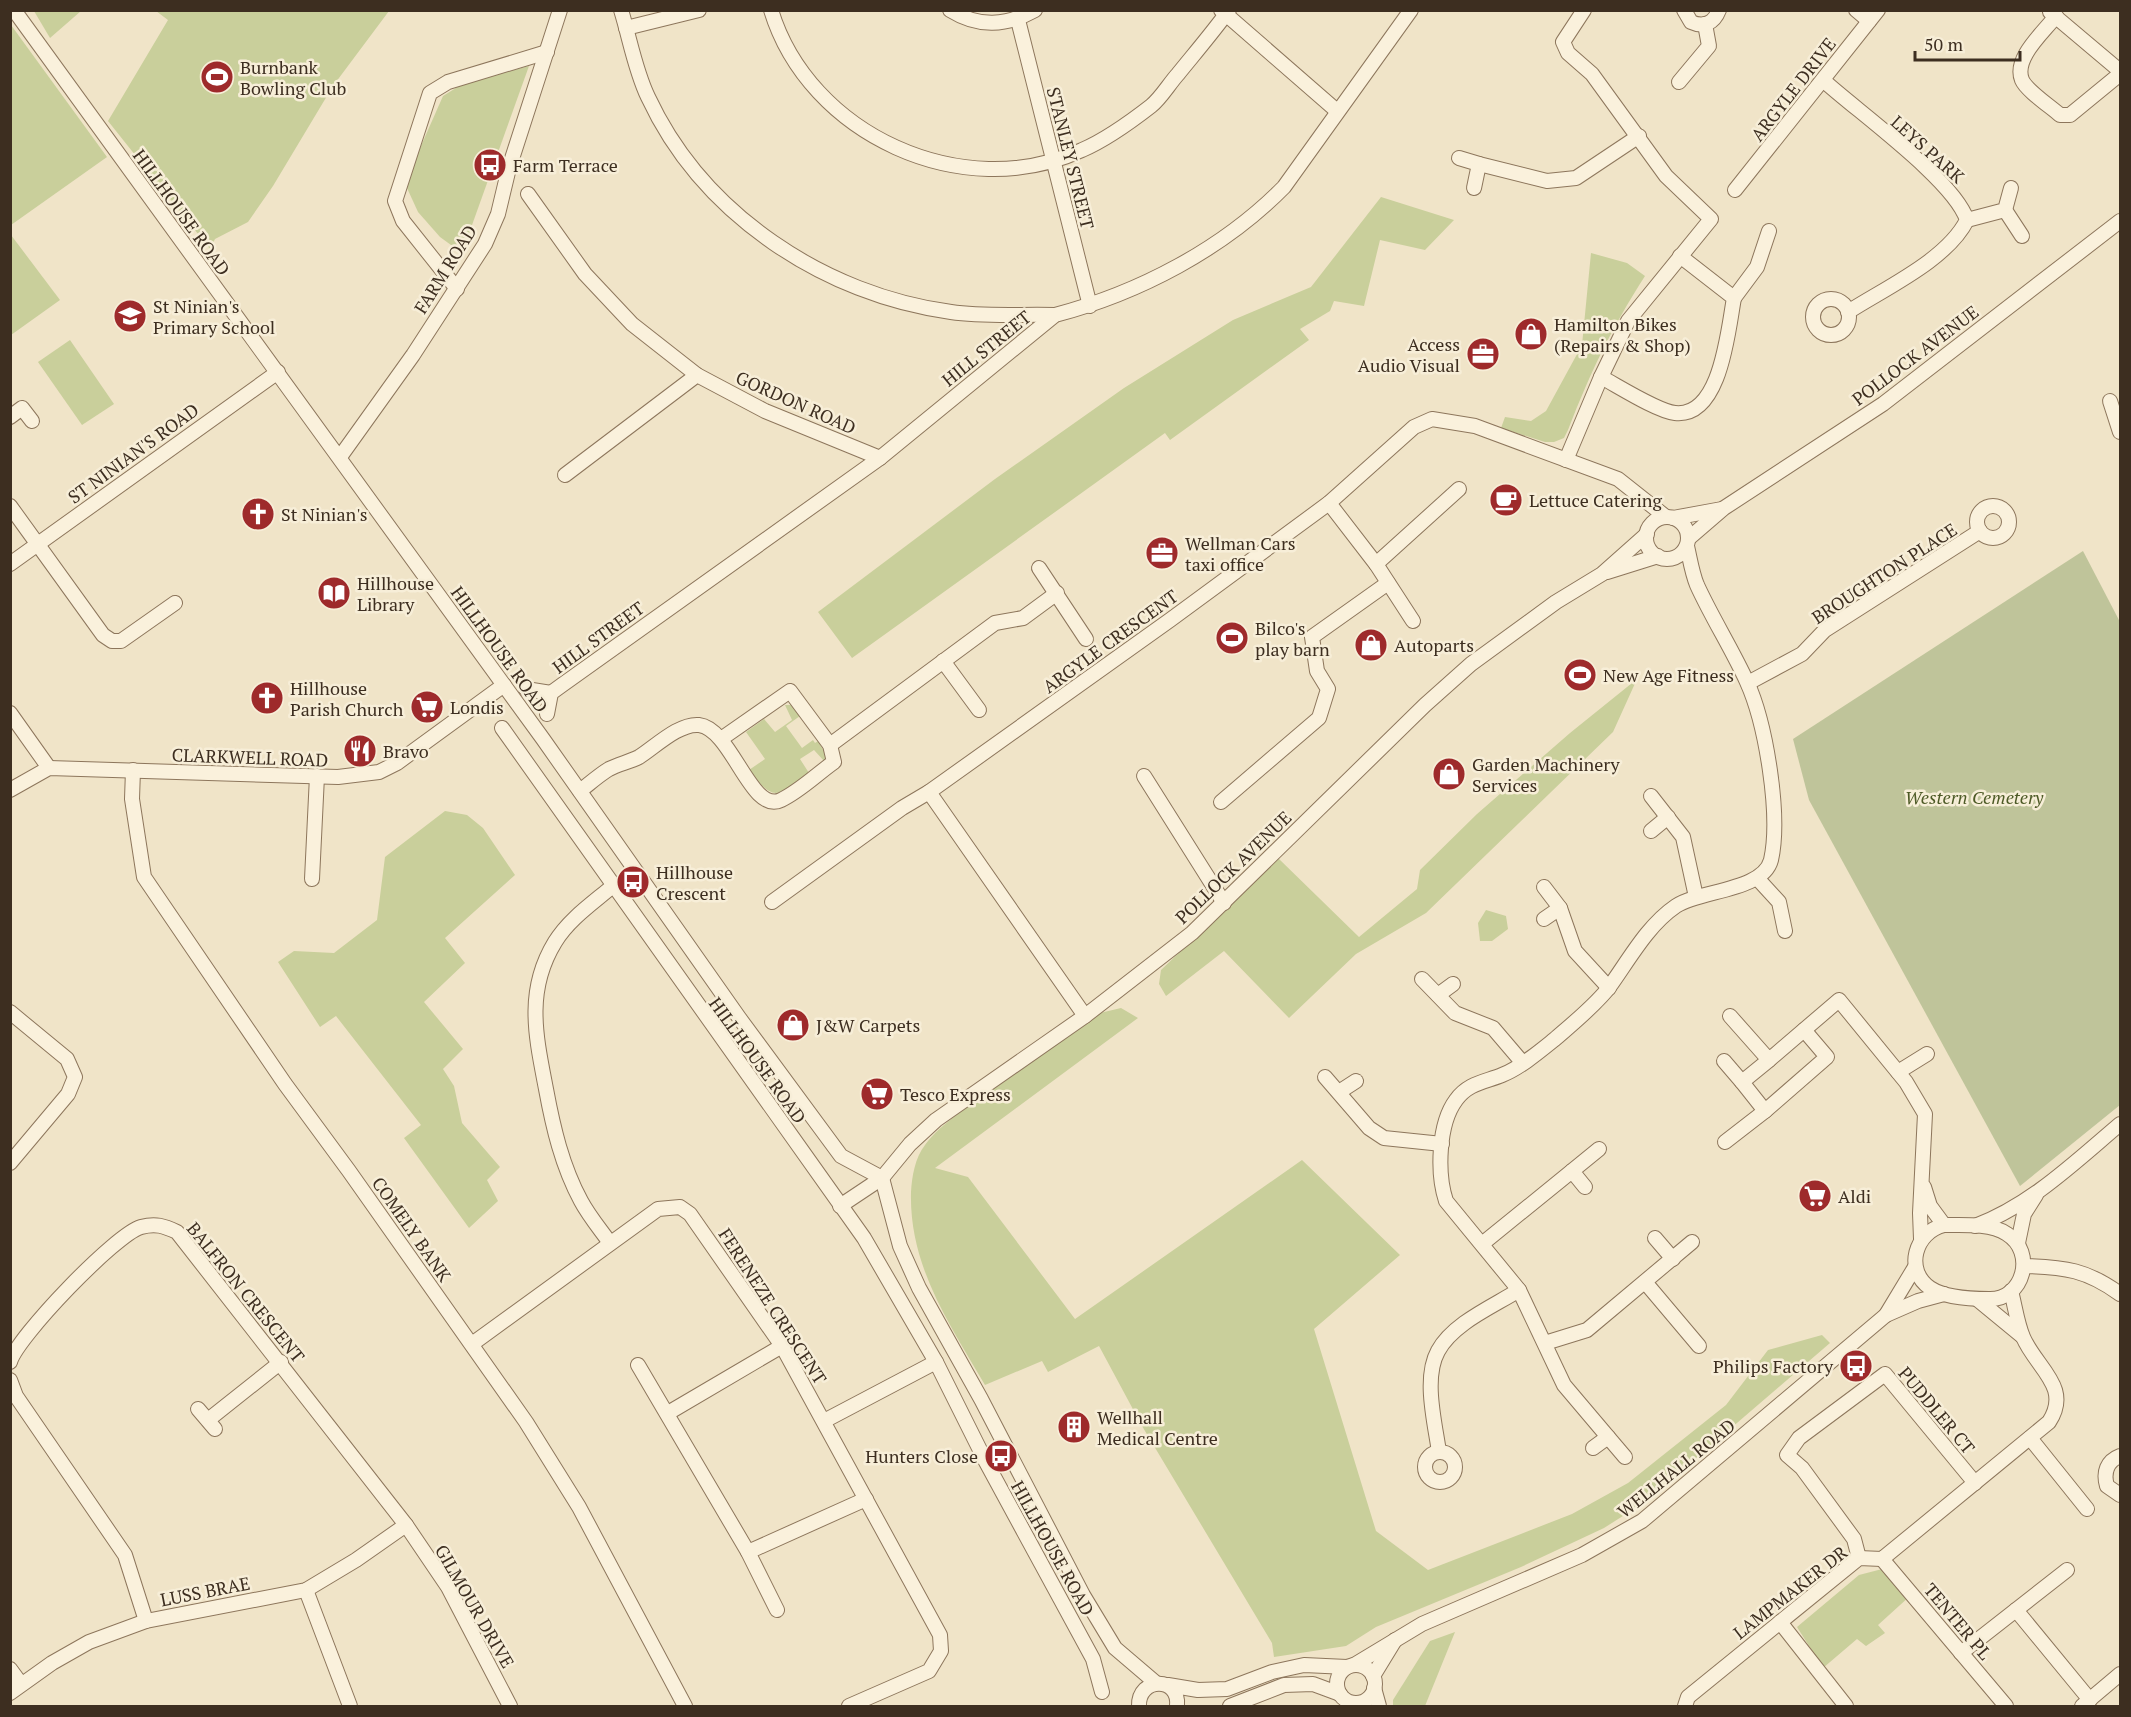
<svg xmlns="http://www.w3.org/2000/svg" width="2131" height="1717" font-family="'PT Serif',serif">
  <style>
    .green { fill: #c9cf9b }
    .cemetery { fill: #bfc49a }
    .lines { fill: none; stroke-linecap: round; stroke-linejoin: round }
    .minor-casing { stroke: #8d765c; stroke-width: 16 }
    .minor { stroke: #faf1dc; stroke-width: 14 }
    .labels { text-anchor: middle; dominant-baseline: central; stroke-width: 5; stroke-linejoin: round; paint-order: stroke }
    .poi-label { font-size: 18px; fill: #3d2e20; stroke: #f7eed8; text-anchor: start }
    .street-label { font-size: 18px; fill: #3d2e20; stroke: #f7eed8 }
    .park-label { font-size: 18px; font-style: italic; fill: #4d5a26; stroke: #f7eed8 }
  </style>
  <rect width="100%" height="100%" fill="#f0e4c8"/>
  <g class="green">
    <path d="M34,11H81L50,38Z"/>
    <path d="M156,11H389L333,86L273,186L248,222L215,239L210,249L108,121L168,20Z"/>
    <path d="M11,25L107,157L11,225H10Z"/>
    <path d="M529,66L462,253L440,237L418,212L407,188L413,164L443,96L464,83Z"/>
    <path d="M1381,197L1454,220L1425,250L1380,240L1364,306L1334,301L1330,311L1300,329L1309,340L1170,440L1165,433L852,658L818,612L995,479L1124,388L1233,320L1311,287Z"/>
    <path d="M11,235L60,300L11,335L10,235Z"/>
    <path d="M1591,253L1627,263L1645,276C1611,329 1591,371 1568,430L1564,438L1554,442H1545L1501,428L1505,417L1531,421L1546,411L1582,345Z"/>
    <path d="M70,340L114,404L82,425L38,362Z"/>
    <path d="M1637,679L1613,732L1426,913L1356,954L1289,1018L1224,951L1166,996L1159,984L1161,970L1278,858L1359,937L1417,889L1420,870L1477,814L1570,733Z"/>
    <path d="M785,705H792L800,716L786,726L802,748L813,740L815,743L818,741L828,758L825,762L814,750L800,759L809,773C778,795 775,805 749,770L765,759L746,732L764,719L775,732L792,720Z"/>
    <path d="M445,811L467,815L483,828L515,875L445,938L465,963L424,1002L463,1049L443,1069L454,1086L462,1123L500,1167L487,1180L498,1201L469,1228L404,1138L421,1125L336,1016L320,1027L278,962L294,951L334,953L377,920L385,857Z"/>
    <path d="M1486,910L1506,916L1508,929L1492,941H1480L1478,923Z"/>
    <path d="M1121,1008L1138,1018L935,1168L968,1177L1075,1319L1302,1160L1400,1255L1314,1329L1376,1531L1428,1570L1572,1514L1628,1483L1726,1405L1768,1350L1822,1335L1830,1343L1645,1502L1604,1528L1521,1567L1376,1627L1346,1646L1274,1657L1272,1643L1142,1426L1099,1346L1048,1372L1042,1361L985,1385C949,1323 909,1266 911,1192C912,1176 915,1158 925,1145C942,1122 969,1107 992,1090C1028,1065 1064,1039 1100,1013Z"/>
    <path d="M1886,1568L1910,1596L1878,1625L1885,1633L1866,1646L1857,1639L1823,1668L1797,1627L1859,1575Z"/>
    <path d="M1455,1632L1425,1706H1393V1700L1430,1641Z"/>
  </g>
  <path class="cemetery" d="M2083,551L2120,622V1105L2020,1186L1809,800L1793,739Z"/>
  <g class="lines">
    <defs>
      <g id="minor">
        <path d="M14,10L543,739L740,1019L841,1156L882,1178L900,1246L919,1288L981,1399L1083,1595L1115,1648L1156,1683"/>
        <path d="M621,10C630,39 635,70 648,97C703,215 825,295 951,312C984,317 1021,314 1055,315"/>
        <path d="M771,10C809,135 963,205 1082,150C1103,141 1133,120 1151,106C1161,98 1169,84 1178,74C1195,53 1213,32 1229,10"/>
        <path d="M950,10C979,28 1006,26 1035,10"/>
        <path d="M1221,10L1337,111"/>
        <path d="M1684,10L1691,22C1704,28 1714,23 1719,10"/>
        <path d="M1856,10L1869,21"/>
        <path d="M2050,12L2120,71"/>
        <path d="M2056,16C2044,32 2013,58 2022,80C2026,90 2051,107 2060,115H2070L2120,74"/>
        <path d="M1018,20L1090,306"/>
        <path d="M626,28L699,10"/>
        <path d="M1823,80C1858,112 1954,180 1967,220C1947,260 1885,288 1848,312"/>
        <path d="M1679,82L1709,46L1705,24"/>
        <path d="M1459,158L1479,164L1474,188"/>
        <path d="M1479,164L1547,181L1576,178L1639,136"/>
        <path d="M1735,190L1878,10"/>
        <path d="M528,194L585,274L632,324L697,375L765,411L880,458"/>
        <path d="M2005,210L2022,236"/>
        <path d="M1967,220L2005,210L2011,188"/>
        <path d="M457,289L403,221L395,201L430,93L448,82L547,52"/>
        <path d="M1734,298L1757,267L1769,231"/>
        <circle cx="1831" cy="317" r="18"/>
        <path d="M1601,377C1618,386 1657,411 1675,413C1721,418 1728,330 1734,298L1680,256"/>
        <path d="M2110,401L2120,432"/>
        <path d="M10,417L22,408L32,421"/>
        <path d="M340,457L413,355L485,244L498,214L509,168L560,10"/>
        <path d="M1566,460L1601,377L1628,321L1711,219L1666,176L1592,74L1568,53L1563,42L1584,10"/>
        <path d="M565,475L697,375"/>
        <path d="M1329,503L1376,564L1459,489"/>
        <path d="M10,506L103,635L112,641H121L175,603"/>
        <circle cx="1993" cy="522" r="16"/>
        <circle cx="1667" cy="538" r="21"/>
        <path d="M1673,518L1722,509"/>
        <path d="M1688,539L1724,508L1883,404L2120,221"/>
        <path d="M10,564L278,372"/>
        <path d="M1376,564L1413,621"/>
        <path d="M1039,568L1086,639"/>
        <path d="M1607,572L1658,556"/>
        <path d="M943,661L979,710"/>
        <path d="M1748,683L1802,654L1825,630L1980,531"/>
        <path d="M526,689L551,693"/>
        <path d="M10,713L49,768"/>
        <path d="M547,714L551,693L562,685L880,458L1055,315C1139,293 1223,249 1284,187L1411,10"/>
        <path d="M502,728L864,1238L936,1362L986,1462L1093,1659L1102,1692"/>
        <path d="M830,745L995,623L1023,618L1057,593"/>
        <path d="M133,770L132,799L144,877L285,1084L349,1171L526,1422L579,1507L685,1706"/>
        <path d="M1144,776L1224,903"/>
        <path d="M10,790L49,768L338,777L379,772L397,763L504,685"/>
        <path d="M580,791C589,784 599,775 609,769C619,764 629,762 639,757C655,747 679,723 699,725C732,729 751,815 781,800C800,791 817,774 834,762L830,745L790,691L721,739"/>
        <path d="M1651,796L1683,837L1696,897"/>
        <path d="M1221,802L1319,718L1328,689L1317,671L1312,637L1388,583"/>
        <path d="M1651,831L1668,817"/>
        <path d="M1757,878L1779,902L1785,931"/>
        <path d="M312,879L317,776"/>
        <path d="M1544,887L1560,908L1575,951L1609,988"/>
        <path d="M772,902L902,808L929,792"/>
        <path d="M1544,919L1560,908"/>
        <path d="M1422,979L1455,1013L1493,1028L1522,1062"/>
        <path d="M1438,995L1453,984"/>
        <path d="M10,1012L67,1059L75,1077L68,1094L10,1163"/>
        <path d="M1085,1016L929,792L1170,620L1329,503L1414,427L1432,419L1475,426L1618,479L1666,517"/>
        <path d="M1730,1016L1769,1060L1839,1000L1906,1082L1925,1114L1920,1213L1921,1239"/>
        <path d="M1769,1060L1742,1082L1765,1111L1827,1057L1804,1030"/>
        <path d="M1724,1061L1742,1082"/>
        <path d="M1898,1072L1927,1054"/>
        <path d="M1325,1077L1369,1128L1384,1138L1442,1144"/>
        <path d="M1339,1092L1356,1081"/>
        <path d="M1725,1142L1765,1111"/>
        <path d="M1585,1187L1572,1171L1599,1149"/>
        <path d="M1924,1187L1930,1206L1944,1225"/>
        <path d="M840,1206L882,1178L910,1144L936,1120L1085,1016L1192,933L1425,705L1471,664L1556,602L1602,574L1647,534"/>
        <path d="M1944,1225C1963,1225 1991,1223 2007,1234C2036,1252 2024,1300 1989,1299C1971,1299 1945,1298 1930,1288C1904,1270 1915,1232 1944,1225Z"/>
        <path d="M1975,1226C2031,1205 2075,1162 2120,1124"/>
        <path d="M1655,1238L1673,1259"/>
        <path d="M610,1243C600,1229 589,1216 581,1201C562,1166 553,1127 546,1089C536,1037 525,991 555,942C569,919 593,903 614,885"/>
        <path d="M2018,1243L2024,1214L2036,1195"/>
        <path d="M1482,1244L1572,1171"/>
        <path d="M2025,1266C2065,1267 2087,1270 2120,1294"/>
        <path d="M1645,1282L1699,1346"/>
        <path d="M1977,1299L2022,1336"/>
        <path d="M1886,1315L1915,1267"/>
        <path d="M1545,1343L1587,1330L1692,1242"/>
        <path d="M472,1344L658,1209L680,1207L690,1214L782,1346L940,1635L941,1651L929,1671L849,1706"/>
        <path d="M10,1362C17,1337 116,1234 141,1227C156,1223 164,1226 177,1232L406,1525L448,1587L510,1706"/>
        <path d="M638,1365L748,1552L777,1610"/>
        <path d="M10,1380L16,1396L125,1555L146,1621"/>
        <path d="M198,1409L215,1429"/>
        <path d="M668,1413L782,1346"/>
        <path d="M208,1420L281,1362"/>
        <path d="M824,1421L936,1362"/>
        <path d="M1608,1437L1564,1385L1519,1290L1446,1201C1437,1174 1438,1124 1456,1100C1468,1083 1485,1082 1502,1075C1520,1068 1540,1051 1555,1039C1571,1025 1598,1003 1610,986C1630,958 1648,925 1676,906C1700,890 1763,891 1771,860C1781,815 1766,724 1747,682C1732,649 1712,618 1697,585C1692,573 1690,559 1687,546"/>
        <path d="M2030,1438L2087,1509"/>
        <path d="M1593,1448L1608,1437L1625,1457"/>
        <path d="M1439,1452C1435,1423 1423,1378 1438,1351C1453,1323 1494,1306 1519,1290"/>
        <circle cx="1440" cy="1467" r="15"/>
        <path d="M2120,1456C2107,1461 2103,1472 2107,1486L2120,1495"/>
        <path d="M748,1552L866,1499"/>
        <path d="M1859,1558L1854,1539L1802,1468L1787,1455L1799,1438L1885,1374L1975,1483"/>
        <path d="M1882,1559L2006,1706"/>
        <path d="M306,1590L350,1706"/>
        <path d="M2016,1610L2090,1700"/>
        <path d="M1780,1622L1846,1706"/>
        <path d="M1961,1653L2067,1570"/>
        <path d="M1354,1665L1422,1624L1582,1555L1642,1521L1886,1315L1918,1301L1944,1294"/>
        <circle cx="1356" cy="1684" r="19"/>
        <path d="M10,1669L21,1684"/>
        <path d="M1373,1676L1395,1640"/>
        <path d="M1168,1685L1198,1690L1227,1689L1272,1672L1304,1665L1347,1667"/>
        <path d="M1374,1688L1379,1706"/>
        <path d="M10,1693L52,1663L89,1642L146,1621L306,1590L356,1560L406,1525"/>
        <path d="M1139,1706C1138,1677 1180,1676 1177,1706"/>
        <path d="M1230,1706L1284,1685L1313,1684L1340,1694"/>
        <path d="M1685,1706L1688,1697L1859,1558L1882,1559L2049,1422C2072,1387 2036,1368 2023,1337C2017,1323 2015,1306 2011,1291"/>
        <path d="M2082,1706L2120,1674"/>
      </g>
    </defs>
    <use href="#minor" class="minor-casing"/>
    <use href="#minor" class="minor"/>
  </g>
  <defs>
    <symbol id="stadium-disc" viewBox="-11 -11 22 22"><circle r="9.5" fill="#9e2a2b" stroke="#f7eed8"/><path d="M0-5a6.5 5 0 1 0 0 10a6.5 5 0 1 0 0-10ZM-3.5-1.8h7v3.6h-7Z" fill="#fff"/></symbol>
    <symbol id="bus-disc" viewBox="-11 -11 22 22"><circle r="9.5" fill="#9e2a2b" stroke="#f7eed8"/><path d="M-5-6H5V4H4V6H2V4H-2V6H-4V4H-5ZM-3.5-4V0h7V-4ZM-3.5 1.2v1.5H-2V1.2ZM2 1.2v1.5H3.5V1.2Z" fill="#fff"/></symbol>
    <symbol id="school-disc" viewBox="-11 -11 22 22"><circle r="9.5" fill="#9e2a2b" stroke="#f7eed8"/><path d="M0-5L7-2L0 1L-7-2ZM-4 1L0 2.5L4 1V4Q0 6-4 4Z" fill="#fff"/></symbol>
    <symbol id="shop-disc" viewBox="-11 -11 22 22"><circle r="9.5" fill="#9e2a2b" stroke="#f7eed8"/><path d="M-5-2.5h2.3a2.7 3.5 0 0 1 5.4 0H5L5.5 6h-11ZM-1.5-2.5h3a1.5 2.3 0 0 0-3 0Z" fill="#fff"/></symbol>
    <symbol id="office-disc" viewBox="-11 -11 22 22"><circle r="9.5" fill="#9e2a2b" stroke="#f7eed8"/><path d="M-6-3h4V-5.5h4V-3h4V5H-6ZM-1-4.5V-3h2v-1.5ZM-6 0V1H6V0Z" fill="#fff"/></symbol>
    <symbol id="cafe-disc" viewBox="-11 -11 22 22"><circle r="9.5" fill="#9e2a2b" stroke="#f7eed8"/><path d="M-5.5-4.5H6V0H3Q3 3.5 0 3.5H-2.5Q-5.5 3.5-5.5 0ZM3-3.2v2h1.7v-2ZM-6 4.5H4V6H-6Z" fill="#fff"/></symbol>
    <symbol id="church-disc" viewBox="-11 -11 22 22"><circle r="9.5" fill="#9e2a2b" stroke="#f7eed8"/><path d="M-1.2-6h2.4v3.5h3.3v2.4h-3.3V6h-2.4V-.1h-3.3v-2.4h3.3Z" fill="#fff"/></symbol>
    <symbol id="library-disc" viewBox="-11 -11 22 22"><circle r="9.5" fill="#9e2a2b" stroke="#f7eed8"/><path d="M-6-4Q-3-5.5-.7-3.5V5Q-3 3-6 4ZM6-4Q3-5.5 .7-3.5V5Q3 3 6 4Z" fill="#fff"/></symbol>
    <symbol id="supermarket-disc" viewBox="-11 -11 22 22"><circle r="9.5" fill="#9e2a2b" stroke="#f7eed8"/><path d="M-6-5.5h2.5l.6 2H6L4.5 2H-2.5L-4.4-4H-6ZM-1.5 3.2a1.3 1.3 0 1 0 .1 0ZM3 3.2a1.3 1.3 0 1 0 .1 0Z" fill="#fff"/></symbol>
    <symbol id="restaurant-disc" viewBox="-11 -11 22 22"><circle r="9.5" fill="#9e2a2b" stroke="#f7eed8"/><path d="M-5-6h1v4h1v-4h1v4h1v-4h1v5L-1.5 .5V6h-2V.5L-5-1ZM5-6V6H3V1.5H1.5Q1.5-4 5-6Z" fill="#fff"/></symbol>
    <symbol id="building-disc" viewBox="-11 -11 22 22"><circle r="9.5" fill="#9e2a2b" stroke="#f7eed8"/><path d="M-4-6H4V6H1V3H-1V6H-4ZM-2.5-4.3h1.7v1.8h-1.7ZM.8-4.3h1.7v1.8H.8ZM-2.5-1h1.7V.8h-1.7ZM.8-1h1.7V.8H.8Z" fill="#fff"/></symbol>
  </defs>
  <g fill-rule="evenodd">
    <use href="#stadium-disc" x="198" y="58" width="38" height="38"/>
    <use href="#bus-disc" x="471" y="146" width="38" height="38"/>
    <use href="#school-disc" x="111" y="297" width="38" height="38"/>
    <use href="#shop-disc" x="1512" y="315" width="38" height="38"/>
    <use href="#office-disc" x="1464" y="335" width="38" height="38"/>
    <use href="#cafe-disc" x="1487" y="481" width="38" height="38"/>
    <use href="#church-disc" x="239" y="495" width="38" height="38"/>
    <use href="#office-disc" x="1143" y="534" width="38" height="38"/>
    <use href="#library-disc" x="315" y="574" width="38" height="38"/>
    <use href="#stadium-disc" x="1213" y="619" width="38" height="38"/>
    <use href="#shop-disc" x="1352" y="626" width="38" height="38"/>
    <use href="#stadium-disc" x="1561" y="656" width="38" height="38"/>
    <use href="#church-disc" x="248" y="679" width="38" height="38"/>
    <use href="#supermarket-disc" x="408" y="688" width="38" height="38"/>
    <use href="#restaurant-disc" x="341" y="732" width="38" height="38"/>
    <use href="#shop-disc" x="1430" y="755" width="38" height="38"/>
    <use href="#bus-disc" x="614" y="863" width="38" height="38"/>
    <use href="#shop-disc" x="774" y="1006" width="38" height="38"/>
    <use href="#supermarket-disc" x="858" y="1075" width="38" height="38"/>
    <use href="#supermarket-disc" x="1796" y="1177" width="38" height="38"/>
    <use href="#bus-disc" x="1837" y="1347" width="38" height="38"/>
    <use href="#building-disc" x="1055" y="1408" width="38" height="38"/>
    <use href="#bus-disc" x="982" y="1437" width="38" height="38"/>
  </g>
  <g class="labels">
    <g class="poi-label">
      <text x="240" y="67">Burnbank<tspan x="240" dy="21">Bowling Club</tspan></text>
      <text x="513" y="165">Farm Terrace</text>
      <text x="153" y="306">St Ninian's<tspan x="153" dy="21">Primary School</tspan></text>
      <text x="1554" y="324">Hamilton Bikes<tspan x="1554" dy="21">(Repairs &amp; Shop)</tspan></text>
      <text x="1460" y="344" text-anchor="end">Access<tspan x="1460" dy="21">Audio Visual</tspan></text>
      <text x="1529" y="500">Lettuce Catering</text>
      <text x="281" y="514">St Ninian's</text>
      <text x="1185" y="543">Wellman Cars<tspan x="1185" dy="21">taxi office</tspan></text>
      <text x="357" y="583">Hillhouse<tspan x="357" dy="21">Library</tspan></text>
      <text x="1255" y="628">Bilco's<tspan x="1255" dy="21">play barn</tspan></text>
      <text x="1394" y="645">Autoparts</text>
      <text x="1603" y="675">New Age Fitness</text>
      <text x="290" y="688">Hillhouse<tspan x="290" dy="21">Parish Church</tspan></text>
      <text x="450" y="707">Londis</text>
      <text x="383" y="751">Bravo</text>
      <text x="1472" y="764">Garden Machinery<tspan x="1472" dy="21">Services</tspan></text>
      <text x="656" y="872">Hillhouse<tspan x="656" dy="21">Crescent</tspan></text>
      <text x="816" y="1025">J&amp;W Carpets</text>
      <text x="900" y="1094">Tesco Express</text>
      <text x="1838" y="1196">Aldi</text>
      <text x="1833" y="1366" text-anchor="end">Philips Factory</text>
      <text x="1097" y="1417">Wellhall<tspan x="1097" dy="21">Medical Centre</tspan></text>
      <text x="978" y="1456" text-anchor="end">Hunters Close</text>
    </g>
    <g class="street-label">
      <text transform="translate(1793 89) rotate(-52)">ARGYLE DRIVE</text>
      <text transform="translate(1928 149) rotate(42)">LEYS PARK</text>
      <text transform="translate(1071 158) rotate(76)">STANLEY STREET</text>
      <text transform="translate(182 212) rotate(54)">HILLHOUSE ROAD</text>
      <text transform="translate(445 269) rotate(-58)">FARM ROAD</text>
      <text transform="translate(986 348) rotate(-39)">HILL STREET</text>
      <text transform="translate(1915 355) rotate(-37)">POLLOCK AVENUE</text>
      <text transform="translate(796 402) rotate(24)">GORDON ROAD</text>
      <text transform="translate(133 453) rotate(-36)">ST NINIAN'S ROAD</text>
      <text transform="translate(1884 573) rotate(-33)">BROUGHTON PLACE</text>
      <text transform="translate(598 637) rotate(-36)">HILL STREET</text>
      <text transform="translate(1110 641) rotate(-36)">ARGYLE CRESCENT</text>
      <text transform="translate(500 649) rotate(54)">HILLHOUSE ROAD</text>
      <text transform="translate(250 757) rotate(2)">CLARKWELL ROAD</text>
      <text transform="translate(1233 867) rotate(-44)">POLLOCK AVENUE</text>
      <text transform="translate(758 1060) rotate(54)">HILLHOUSE ROAD</text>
      <text transform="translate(412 1229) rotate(55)">COMELY BANK</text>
      <text transform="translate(246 1292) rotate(51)">BALFRON CRESCENT</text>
      <text transform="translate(773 1306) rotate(57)">FERENEZE CRESCENT</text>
      <text transform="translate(1937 1410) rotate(50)">PUDDLER CT</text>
      <text transform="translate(1676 1468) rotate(-39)">WELLHALL ROAD</text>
      <text transform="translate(1053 1548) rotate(61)">HILLHOUSE ROAD</text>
      <text transform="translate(205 1591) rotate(-11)">LUSS BRAE</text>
      <text transform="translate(1790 1592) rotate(-38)">LAMPMAKER DR</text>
      <text transform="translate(475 1606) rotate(60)">GILMOUR DRIVE</text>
      <text transform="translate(1958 1621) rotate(50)">TENTER PL</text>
    </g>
    <g class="park-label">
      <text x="1974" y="797">Western Cemetery</text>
    </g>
  </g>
  <rect width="2131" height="1717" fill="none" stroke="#3d2e20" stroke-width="24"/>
  <path d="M1915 51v9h105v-9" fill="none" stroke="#3d2e20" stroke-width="3"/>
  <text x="1924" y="51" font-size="18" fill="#3d2e20" stroke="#f7eed8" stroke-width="4.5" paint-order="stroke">50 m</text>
</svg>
